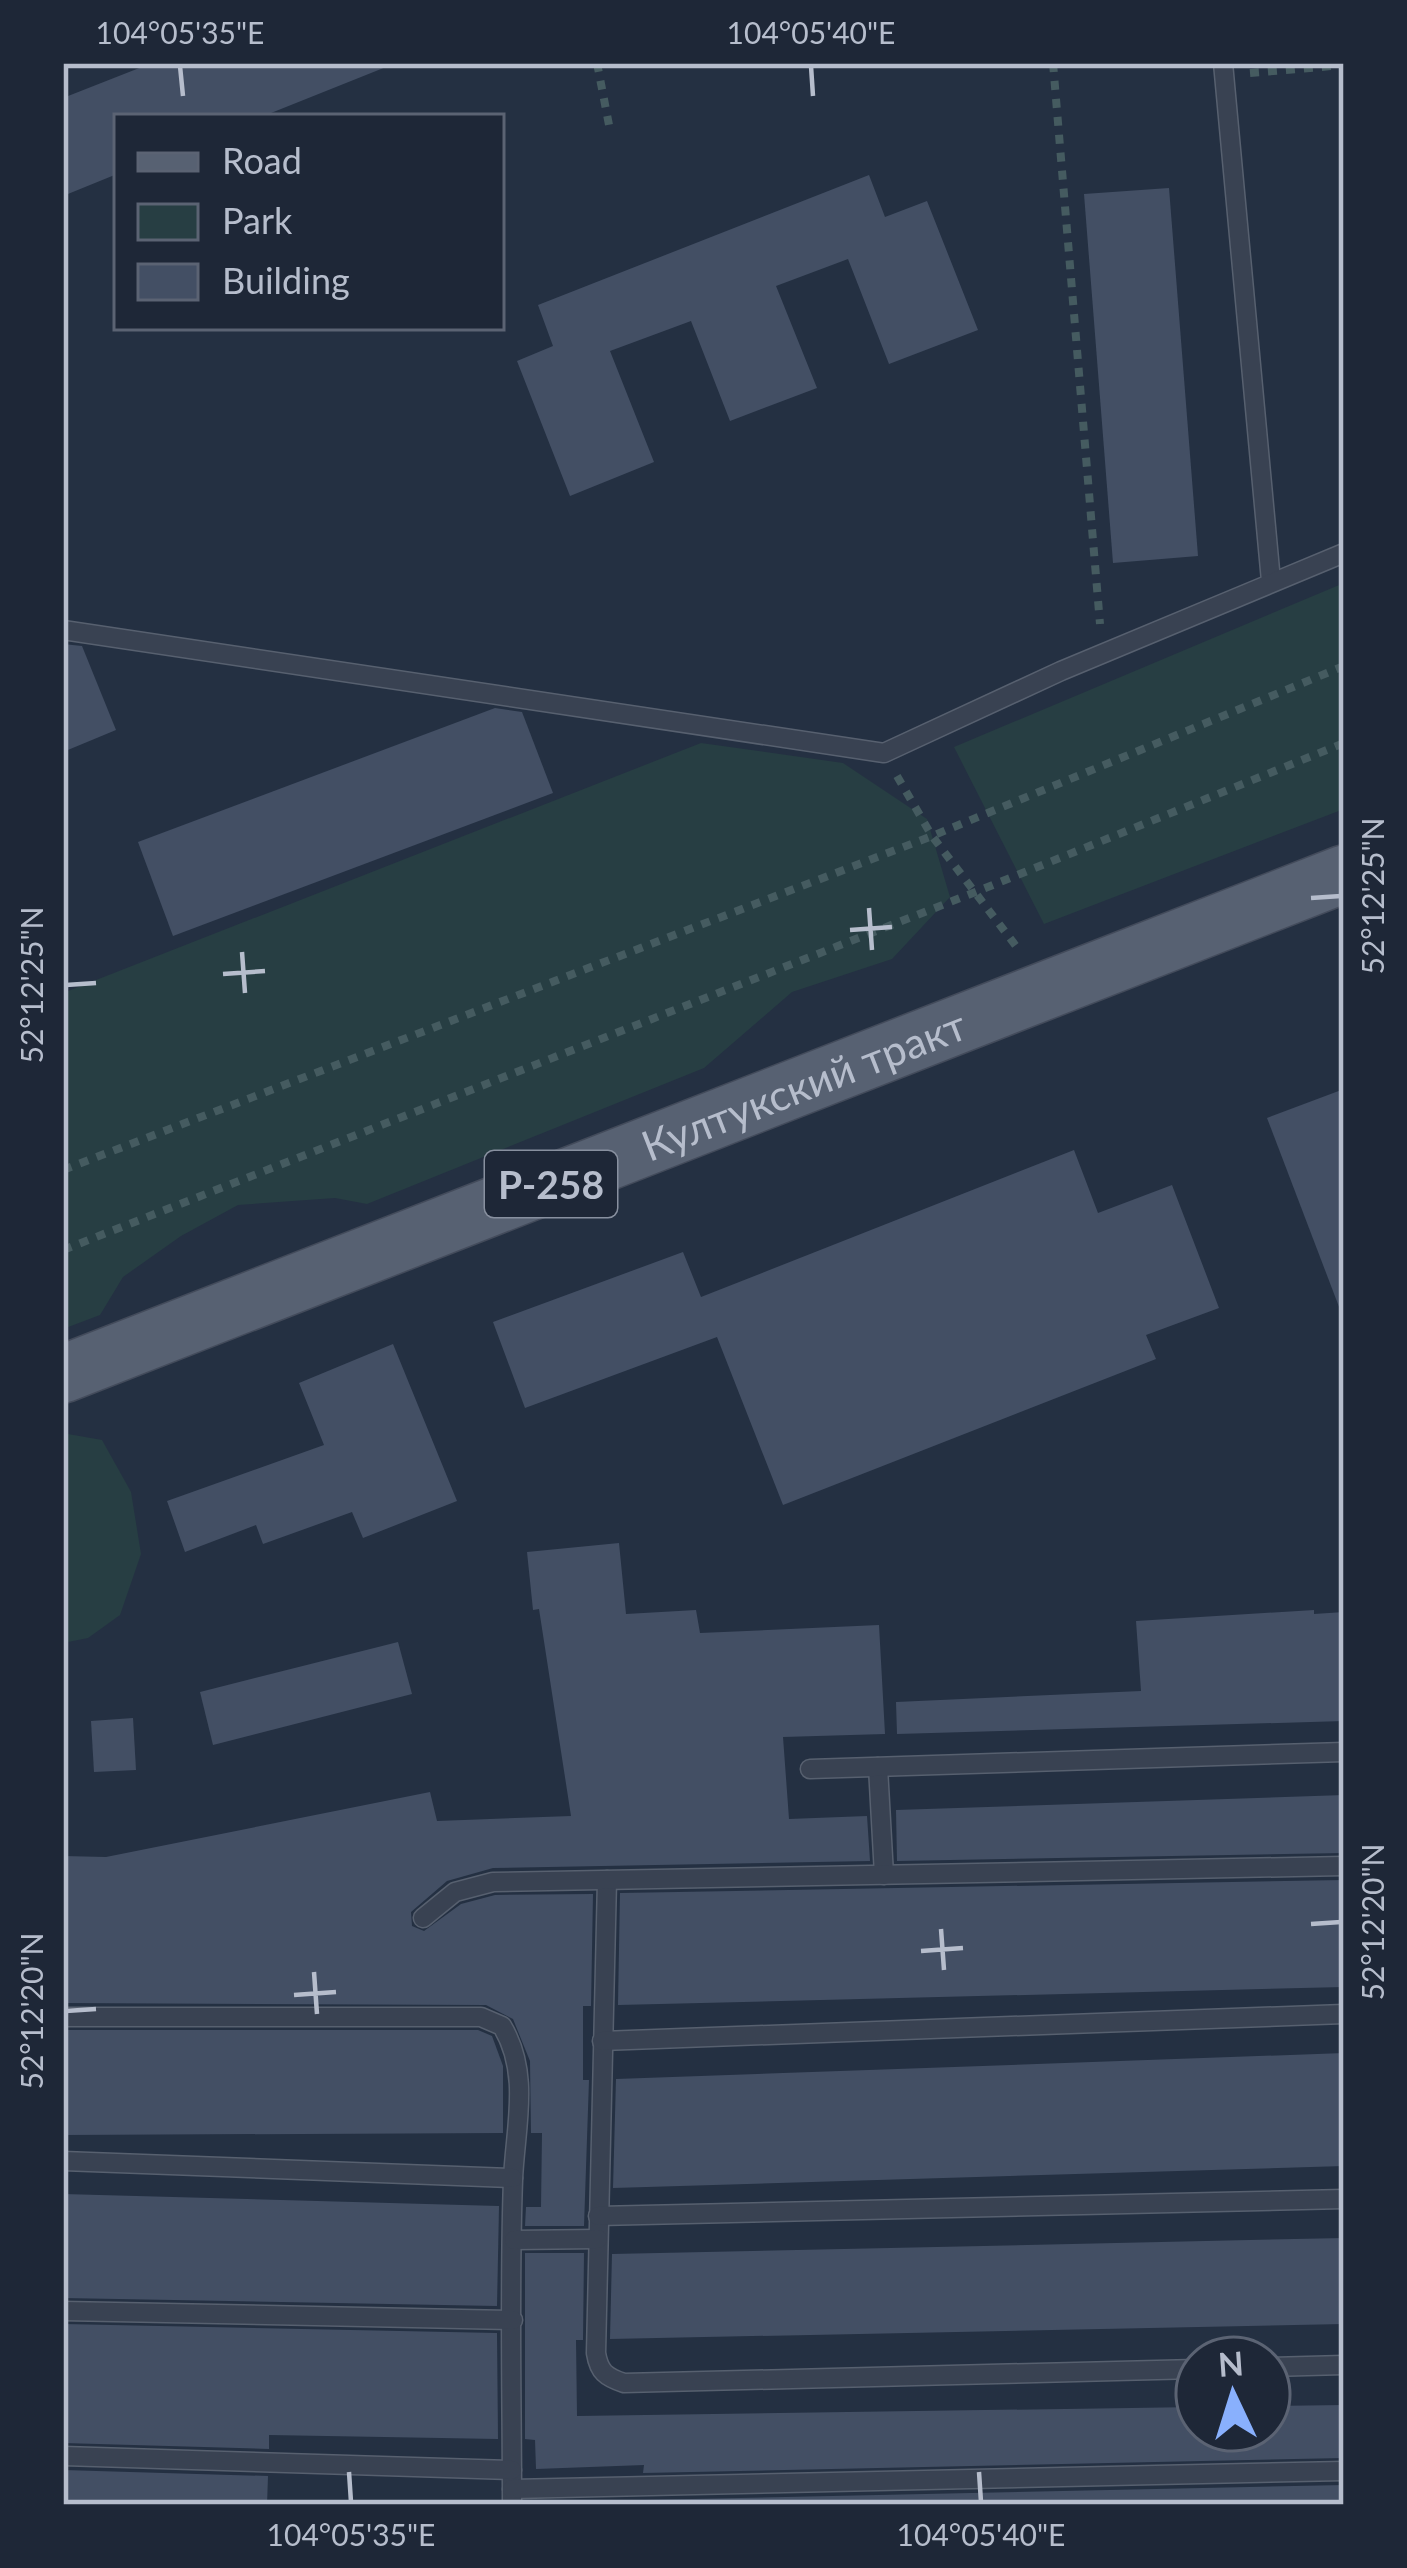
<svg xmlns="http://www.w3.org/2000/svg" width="1407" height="2568" font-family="Lato,sans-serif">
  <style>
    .green { fill: #273e43 }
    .building { fill: #434f64 }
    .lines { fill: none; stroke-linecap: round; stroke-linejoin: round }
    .service-casing { stroke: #57606f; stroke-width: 21 }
    .primary-casing { stroke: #434b5b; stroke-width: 60 }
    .path { stroke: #455b60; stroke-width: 8; stroke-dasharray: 9 9; stroke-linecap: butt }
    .service { stroke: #394252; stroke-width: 18 }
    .primary { stroke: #576172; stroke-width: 57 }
    .ticks { fill: none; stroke: #b6bdcc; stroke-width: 4.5 }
    .labels { text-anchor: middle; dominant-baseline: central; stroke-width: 9; stroke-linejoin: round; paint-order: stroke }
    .shield { fill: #1e2737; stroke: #88909f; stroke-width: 3 }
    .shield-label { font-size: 39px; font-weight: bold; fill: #b6bdcc }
    .street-label { font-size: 42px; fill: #b6bdcc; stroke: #1e2737 }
    .neatline { fill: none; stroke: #b6bdcc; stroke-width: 4.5 }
    .ticks-label { font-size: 30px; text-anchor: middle; fill: #b6bdcc }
  </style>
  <rect width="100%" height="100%" fill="#243042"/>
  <g class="green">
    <path d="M1344,583V809L1044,924L954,747Z"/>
    <path d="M701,743L843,763L927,819L950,897L892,959L792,992L704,1068L367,1204L335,1198L238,1205L181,1236L123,1277L100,1315L63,1329V993Z"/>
    <path d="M68,1434L102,1440L131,1492L141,1554L120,1615L88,1638L63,1643V1435Z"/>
  </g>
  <g class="building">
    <path d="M152,63H391V65L261,117H117V174L63,196V98Z"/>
    <path d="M869,175L885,217L927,201L978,330L889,364L848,259L776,286L817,388L730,421L691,321L610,351L654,462L570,496L517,361L553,346L538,305Z"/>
    <path d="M1169,188L1198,556L1113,563L1084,194Z"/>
    <path d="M63,644L82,646L116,730L63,752Z"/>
    <path d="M495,708L522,712L553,793L173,936L138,842Z"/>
    <path d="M1344,1089V1312H1341L1267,1118Z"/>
    <path d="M1074,1150L1098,1213L1172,1185L1219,1308L1146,1335L1156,1359L783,1505L717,1337L525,1408L493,1322L683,1252L701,1297Z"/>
    <path d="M393,1344L457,1501L363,1538L352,1512L263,1544L256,1525L185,1552L167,1501L324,1445L299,1383Z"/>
    <path d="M619,1543L626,1614L696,1610L700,1633L879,1625L885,1734L783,1737L789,1819L867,1816L870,1861L493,1868L447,1881L411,1912L412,1926L424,1931L461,1904L495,1895L593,1894L591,2006H583V2080H589L584,2226H525L526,2207H541L542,2133H531L530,2061L513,2019L486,2005L63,2003V1856L106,1857L430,1792L437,1821L571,1816L539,1609L533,1610L527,1552Z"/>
    <path d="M1314,1610V1614L1344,1612V1721L897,1734L896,1702L1141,1691L1136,1621Z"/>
    <path d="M398,1642L412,1694L213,1745L200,1692Z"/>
    <path d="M133,1718L136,1770L94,1772L91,1721Z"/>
    <path d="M1344,1795V1853L897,1861L896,1810Z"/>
    <path d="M1344,1880V1987L618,2005L620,1893Z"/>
    <path d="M63,2030H478L492,2036L503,2066V2133L63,2135Z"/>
    <path d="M1344,2053V2166L613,2188L616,2079Z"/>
    <path d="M63,2194L499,2206L497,2306L63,2298Z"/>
    <path d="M1344,2238V2324L610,2339L612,2254Z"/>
    <path d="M525,2253H584L583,2340H576L577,2416L1197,2407V2430H1269V2406L1344,2405V2458L643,2473L644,2465L536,2469L535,2440L525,2439Z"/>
    <path d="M63,2324L497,2333L498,2439L269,2435V2449L63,2443Z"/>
    <path d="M63,2470L268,2476L267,2505H63Z"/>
    <path d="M1344,2485V2505H641L642,2500Z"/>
  </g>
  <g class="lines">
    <defs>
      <g id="service">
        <path d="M1223,63L1271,581"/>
        <path d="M63,630L884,753L1061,671L1344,553"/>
        <path d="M878,1767L884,1875"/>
        <path d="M810,1769L1344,1752"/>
        <path d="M607,1880L596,2353C599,2372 606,2377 624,2383L1197,2369"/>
        <path d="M423,1918L455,1892L493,1882L1344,1866"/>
        <path d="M63,2017H481L502,2026C531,2074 515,2128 513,2180C509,2288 512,2397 512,2505"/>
        <path d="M602,2041L1344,2014"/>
        <path d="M63,2161L513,2178"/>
        <path d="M598,2216L1344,2199"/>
        <path d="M514,2240L598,2239"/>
        <path d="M63,2311L513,2320"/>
        <path d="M1269,2367L1344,2365"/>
        <path d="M63,2456L512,2470"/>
        <path d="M512,2489L1344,2471"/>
      </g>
      <g id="primary">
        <path id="s1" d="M63,1374L1344,874"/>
      </g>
    </defs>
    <use href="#service" class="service-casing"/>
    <use href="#primary" class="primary-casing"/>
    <g class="path">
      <path d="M597,63L609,125"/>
      <path d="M1053,63L1100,624"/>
      <path d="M1250,73L1344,65"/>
      <path d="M897,776L932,836L1019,950"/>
      <path d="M63,1170L932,836L1344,666"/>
      <path d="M63,1250L973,893L1344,743"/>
    </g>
    <use href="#service" class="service"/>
    <use href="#primary" class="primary"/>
  </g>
  <path class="ticks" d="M180,66L183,96M811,66L813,96M1311,898L1341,896M869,908L872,950M850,930L892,927M242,952L245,993M223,974L265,971M66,985L96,983M1311,1924L1341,1922M941,1929L944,1970M921,1951L963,1948M314,1972L317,2014M294,1995L336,1992M66,2011L96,2009M349,2472L351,2502M979,2472L981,2502"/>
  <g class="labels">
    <rect class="shield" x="485" y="1151" width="132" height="66" rx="9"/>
    <g class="shield-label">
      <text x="551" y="1184">Р-258</text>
    </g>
    <g class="street-label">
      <text stroke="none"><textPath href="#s1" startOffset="795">Култукский тракт</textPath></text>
    </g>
  </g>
  <rect width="1407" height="2568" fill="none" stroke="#1e2737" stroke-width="132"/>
  <rect x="114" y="114" width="390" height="216" fill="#1e2737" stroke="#5b6373" stroke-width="3"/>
  <rect x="138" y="153" width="60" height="18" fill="#576172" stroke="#5b6373" stroke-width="3"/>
  <text x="222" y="174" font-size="36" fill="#b6bdcc">Road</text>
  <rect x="138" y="204" width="60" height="36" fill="#273e43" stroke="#5b6373" stroke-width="3"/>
  <text x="222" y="234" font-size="36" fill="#b6bdcc">Park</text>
  <rect x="138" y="264" width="60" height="36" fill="#434f64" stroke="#5b6373" stroke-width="3"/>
  <text x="222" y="294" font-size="36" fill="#b6bdcc">Building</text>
  <g transform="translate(1233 2394) rotate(356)"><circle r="57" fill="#1e2737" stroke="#5b6373" stroke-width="3"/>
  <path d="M0-9L21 45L0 30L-21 45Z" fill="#89b0fd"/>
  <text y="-18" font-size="33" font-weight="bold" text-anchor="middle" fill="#b6bdcc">N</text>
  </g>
  <rect x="66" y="66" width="1275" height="2436" class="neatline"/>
  <g class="ticks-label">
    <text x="180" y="44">104°05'35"E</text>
    <text x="811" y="44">104°05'40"E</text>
    <text transform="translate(1374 896) rotate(-90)" y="10">52°12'25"N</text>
    <text transform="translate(33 985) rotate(-90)" y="10">52°12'25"N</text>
    <text transform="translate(1374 1922) rotate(-90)" y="10">52°12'20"N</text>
    <text transform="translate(33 2011) rotate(-90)" y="10">52°12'20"N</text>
    <text x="351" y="2546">104°05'35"E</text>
    <text x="981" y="2546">104°05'40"E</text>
  </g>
</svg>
